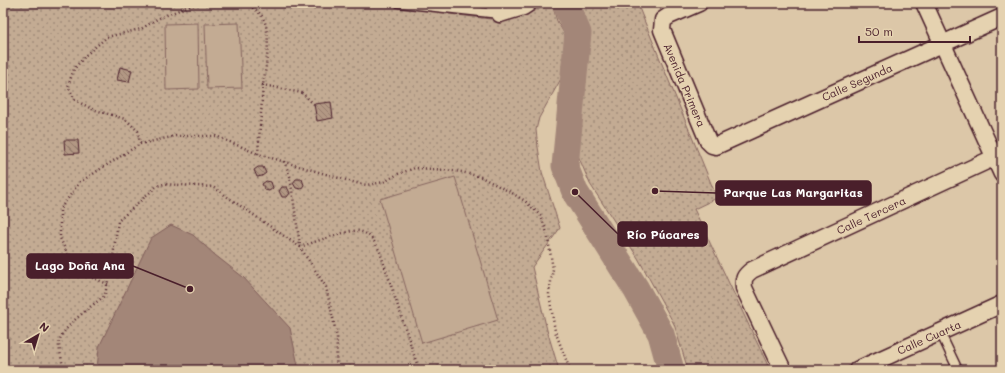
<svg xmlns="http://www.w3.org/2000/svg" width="1005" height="373" font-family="Mali,sans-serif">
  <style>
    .grass { fill: url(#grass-dots); stroke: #86655f }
    .garden { fill: #c3ab93; stroke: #86655f }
    .water { fill: #a38678; stroke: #7f5d59 }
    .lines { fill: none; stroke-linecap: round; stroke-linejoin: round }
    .river { stroke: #a38678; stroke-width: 27 }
    .building { fill: url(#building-back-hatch); stroke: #4a1f2b }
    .service-casing { stroke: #4a1f2b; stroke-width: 11 }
    .minor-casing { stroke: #4a1f2b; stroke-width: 19 }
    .path { stroke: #4a1f2b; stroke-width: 2.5; stroke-dasharray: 1 3; stroke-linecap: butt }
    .service { stroke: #e5d2b0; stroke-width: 8 }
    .minor { stroke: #e5d2b0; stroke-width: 16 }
    .labels { text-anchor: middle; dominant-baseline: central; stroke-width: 3; stroke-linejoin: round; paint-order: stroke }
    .street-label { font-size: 11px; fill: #4a1f2b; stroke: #e5d2b0 }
    .leader { fill: none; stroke: #4a1f2b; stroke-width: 1.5 }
    .callout-dot { fill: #4a1f2b; stroke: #e5d2b0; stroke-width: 1.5 }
    .callout { fill: #4a1f2b; stroke: #4a1f2b; stroke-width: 1.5 }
    .callout-label { font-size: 12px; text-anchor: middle; font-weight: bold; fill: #fff }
  </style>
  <defs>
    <pattern id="grass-dots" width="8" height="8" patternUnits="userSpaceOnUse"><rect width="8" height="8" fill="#c3ab93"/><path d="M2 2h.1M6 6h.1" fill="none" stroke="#a08b78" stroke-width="1.8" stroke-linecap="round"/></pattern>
    <pattern id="building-back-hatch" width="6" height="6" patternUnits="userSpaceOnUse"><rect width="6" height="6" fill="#b39884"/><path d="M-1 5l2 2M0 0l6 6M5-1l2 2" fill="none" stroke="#947b6c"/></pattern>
  </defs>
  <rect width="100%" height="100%" fill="#dcc7a8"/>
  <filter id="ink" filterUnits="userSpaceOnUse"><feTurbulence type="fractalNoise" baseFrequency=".025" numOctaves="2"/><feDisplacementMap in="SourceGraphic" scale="8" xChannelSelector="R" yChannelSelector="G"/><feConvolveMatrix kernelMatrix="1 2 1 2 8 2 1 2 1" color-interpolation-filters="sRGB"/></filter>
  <g filter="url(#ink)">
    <g class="grass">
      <path d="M3,3H447L449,14L507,21L552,4L557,21L565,35L562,77L539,118L536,130L538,147L542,172L560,228L532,267L547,330L559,370H7L3,364Z"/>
      <path d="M577,3H637L717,198L694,209L770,370H688L674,324L638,258L590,184L577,153L587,48Z"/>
    </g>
    <g class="garden">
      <path d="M198,23L199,89L166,90L165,24Z"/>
      <path d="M239,23L242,88L207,89L205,24Z"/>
      <path d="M455,177L498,320L422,343L380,199Z"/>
    </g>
    <path class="water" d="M171,225L193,235L215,255L243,277L290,328L299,370H97L99,347L151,238Z"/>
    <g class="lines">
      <path class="river" d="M565,3L578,33L565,166L575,192L636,289L661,334L671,370"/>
    </g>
    <g class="building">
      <path d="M120,67L132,70L129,82L117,80Z"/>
      <path d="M331,102L333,118L317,121L314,104Z"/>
      <path d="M64,140H78L79,153L65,154Z"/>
      <path d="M258,167H263L266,173L262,176L257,177L254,170Z"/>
      <path d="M296,179H302L304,185L301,189L296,188L293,183Z"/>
      <path d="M266,181L271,182L273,188L269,191L265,190L262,184Z"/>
      <path d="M282,187H287L290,193L287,197H282L279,191Z"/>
    </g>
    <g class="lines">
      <defs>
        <g id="service">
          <path d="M399,3L499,14"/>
          <path d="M940,332L958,370"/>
        </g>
        <g id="minor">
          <path d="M493,3L500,14L523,7L529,3"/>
          <path d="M699,3L669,16L663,20L662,30L708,141L712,145L716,146L1002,17"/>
          <path d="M924,3L1002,174"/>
          <path d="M783,370L744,288C743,279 744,276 752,270L1002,154"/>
          <path d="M857,370L1002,304"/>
        </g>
      </defs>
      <use href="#service" class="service-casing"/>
      <use href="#minor" class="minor-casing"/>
      <g class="path">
        <path d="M246,3C250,6 257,10 261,15C273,30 266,67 263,85"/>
        <path d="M314,104L302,93L263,85L258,154L356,183L367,185L384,182L398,174L415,168L434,169L462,172L481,177L512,193L525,201L541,216L547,233L553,269L549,294L555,331L570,370"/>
        <path d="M140,144L176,136H216L258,154"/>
        <path d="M284,161L290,176L300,246"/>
        <path d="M300,247C312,243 348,229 358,231C369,232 376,243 380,252L419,370"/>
        <path d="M108,284L90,277L71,262L60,238V209L80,182L140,144L138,131L125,119L92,109L75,100L68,86L74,69L87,54L107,37L141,29L157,19L189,6L205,3"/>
        <path d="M64,370C62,362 60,353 59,345C58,329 91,307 103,297L105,294L112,264L118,221L157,186L164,184L213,187L300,247L326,287L337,337L336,370"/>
      </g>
      <use href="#service" class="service"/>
      <use href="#minor" class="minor"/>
    </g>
  </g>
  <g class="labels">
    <g class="street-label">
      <text transform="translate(857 82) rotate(-24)">Calle Segunda</text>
      <text transform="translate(685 85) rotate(67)">Avenida Primera</text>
      <text transform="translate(871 215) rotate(-25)">Calle Tercera</text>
      <text transform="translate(929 337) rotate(-24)">Calle Cuarta</text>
    </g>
  </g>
  <path class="leader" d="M655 191L716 193M575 192L618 234M190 289L133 266"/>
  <g class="callout-dot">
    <circle cx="655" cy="191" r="4"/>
    <circle cx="575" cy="192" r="4"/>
    <circle cx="190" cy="289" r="4"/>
  </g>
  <g class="callout">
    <rect x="716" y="181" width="155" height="24" rx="4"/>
    <rect x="618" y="222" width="89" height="24" rx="4"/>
    <rect x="27" y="254" width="106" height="24" rx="4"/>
  </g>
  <g class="callout-label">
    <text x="793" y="197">Parque Las Margaritas</text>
    <text x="663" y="239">Río Púcares</text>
    <text x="80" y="270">Lago Doña Ana</text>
  </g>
  <rect width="1005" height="373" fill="none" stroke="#e5d2b0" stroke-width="16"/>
  <rect x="8" y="8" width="989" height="357" fill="none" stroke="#4a1f2b" stroke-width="1.5" filter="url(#ink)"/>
  <g transform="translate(38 335) rotate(38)" stroke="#e5d2b0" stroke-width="3" paint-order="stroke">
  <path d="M0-3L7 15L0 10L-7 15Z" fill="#4a1f2b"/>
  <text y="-6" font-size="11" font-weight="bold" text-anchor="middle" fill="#4a1f2b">N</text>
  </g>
  <path d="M859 36v6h111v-6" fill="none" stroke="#4a1f2b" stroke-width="2"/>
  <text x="865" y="36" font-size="12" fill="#4a1f2b" stroke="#e5d2b0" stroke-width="3" paint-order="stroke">50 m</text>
</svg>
